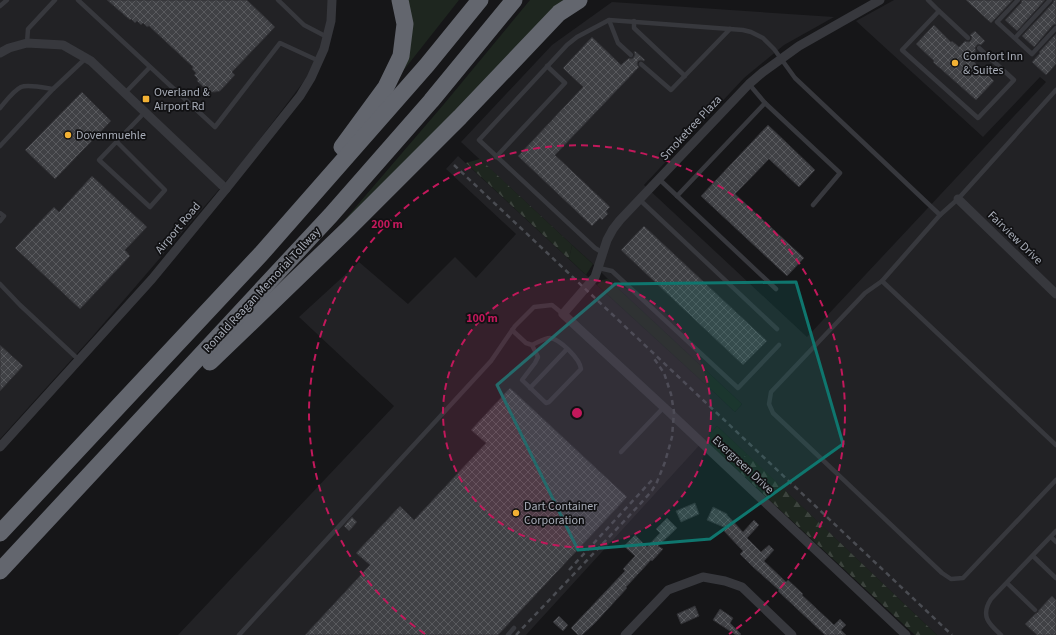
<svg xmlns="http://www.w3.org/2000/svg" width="1056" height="635" font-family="'Source Sans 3',sans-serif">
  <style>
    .built { fill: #222225 }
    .grass { fill: #1e261f }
    .forest { fill: url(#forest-firs) }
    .building { fill: url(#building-cross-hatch); stroke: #303034 }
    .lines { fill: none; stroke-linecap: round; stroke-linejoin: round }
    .service { stroke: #37383d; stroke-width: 4.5 }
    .minor { stroke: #37383d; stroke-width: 9 }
    .motorway { stroke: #63666e; stroke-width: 17 }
    .rail { stroke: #4a4c52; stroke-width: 2.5; stroke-dasharray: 5 4; stroke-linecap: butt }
    .marked { fill: #0f766e; fill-opacity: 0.2; stroke: #0f766e; stroke-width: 3; stroke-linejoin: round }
    .ring { fill: none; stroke: #c2185b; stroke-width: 2; stroke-dasharray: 7 5 }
    .poi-dot { fill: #f2b134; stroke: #111113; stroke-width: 1.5 }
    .labels { text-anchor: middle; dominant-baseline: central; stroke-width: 3.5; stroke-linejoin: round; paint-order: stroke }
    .poi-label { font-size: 12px; fill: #a8adb8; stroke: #111113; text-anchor: start }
    .street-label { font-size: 12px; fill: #a8adb8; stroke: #111113 }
    .centre { fill: #c2185b; stroke: #111113; stroke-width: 2 }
    .ring-label { font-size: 12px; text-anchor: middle; font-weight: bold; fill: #c2185b; stroke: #111113; stroke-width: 3.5; stroke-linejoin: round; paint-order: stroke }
  </style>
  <defs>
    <pattern id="forest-firs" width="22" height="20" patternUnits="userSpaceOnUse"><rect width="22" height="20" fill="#1e261f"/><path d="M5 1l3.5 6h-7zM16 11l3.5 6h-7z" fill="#3c433d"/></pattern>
    <pattern id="building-cross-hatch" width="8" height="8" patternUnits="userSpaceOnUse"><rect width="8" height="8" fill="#404145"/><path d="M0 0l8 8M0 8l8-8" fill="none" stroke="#595a5e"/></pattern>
  </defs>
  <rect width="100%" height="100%" fill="#161618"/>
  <g class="built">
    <path d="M0,0H329V28L317,64L241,164L92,337L0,439Z"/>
    <path d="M894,0H1056V635H937L717,426L526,635H178L394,406L299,317L359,262L408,304L455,257L476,278L516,234L446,169L458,156L586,275L716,394L735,412L742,404L608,279L593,264L572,245L461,142L552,45L612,2L834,17L784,45L744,78L644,185L807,337L1046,82L1040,77L983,137L856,21Z"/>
  </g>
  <g class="grass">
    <path d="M407,0H459L403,71Z"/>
    <path d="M530,0H565L330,237L444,104Z"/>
    <path d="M572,245L593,264L586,275L569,259Z"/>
    <path d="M608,279L742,404L735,412L716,394L597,285L602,280Z"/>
    <path d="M717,426L747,454L734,467L704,440Z"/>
  </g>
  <g class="forest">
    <path d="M480,159L572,245L569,259L466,163Z"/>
    <path d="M747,454L937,635H915L734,467Z"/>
  </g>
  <g class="building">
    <path d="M107,0H247L275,27L232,72L235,75L220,91L215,92H209L197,81L198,79L194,75L196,73L192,69L193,67L149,26L147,27L143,23L141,25L137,21L135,23L131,19L130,20Z"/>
    <path d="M966,0H1013L991,23Z"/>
    <path d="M1022,0H1045L1017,31L1005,20L1021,3Z"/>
    <path d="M1054,0H1056V24L1053,25L1034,47L1022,36L1053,3Z"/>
    <path d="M934,25L951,42L952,41L959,47L965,41L969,42L971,40L972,37L970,35L975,31L985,41L981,45L979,44L977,45L975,48L976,51L970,57L976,64L994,81L976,100L933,62L934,61L916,44Z"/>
    <path d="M1056,34V64L1046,75L1032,62L1040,53L1039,52Z"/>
    <path d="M592,37L621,65L629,58L631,59L633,58L635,55L634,52L635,51L645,60L644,61L641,60L638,61L637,64L639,67L555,155L610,207L606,211L608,214L602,220L600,218L592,226L518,156L583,87L563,68Z"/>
    <path d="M82,92L111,121L55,179L25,150Z"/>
    <path d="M768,125L815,170L799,187L769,159L735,194L804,258L787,276L701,196Z"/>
    <path d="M92,176L147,227L125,250L130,256L80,309L15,248L54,207L59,212Z"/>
    <path d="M644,226L767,341L743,365L621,250Z"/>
    <path d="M0,345L23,366L0,391Z"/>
    <path d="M510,388L627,497L498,635H305L370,565L356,553L400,506L414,520L486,443L471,430Z"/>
    <path d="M695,503L699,514L681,522L676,511Z"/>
    <path d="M713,507L727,514V515L743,532L754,520L759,525L747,538L761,552L769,545L774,550L764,561L786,582L788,580L803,594L802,595L834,625L840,619L846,625L841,630L846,635H825L778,591L779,590L752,566L740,554L743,551L724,531L726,528L707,520Z"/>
    <path d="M352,517L357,522L349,531L344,526Z"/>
    <path d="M667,518L677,528L658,546L663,549L652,561L651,560L626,587L627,588L595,623L582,635H578L571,628L625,571L623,569L635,556L624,546L635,535L647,547L660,533L656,529Z"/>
    <path d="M1052,596L1056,600V635H1037L1025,624L1035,614L1038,612L1039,610Z"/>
    <path d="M695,606L699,616L681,624L677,614Z"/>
    <path d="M720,609L733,618L730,623L741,634L740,635H736L713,620Z"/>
    <path d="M559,616L568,625L563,631L553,622Z"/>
  </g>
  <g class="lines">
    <g class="service">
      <path d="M78,0L215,127L280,43L319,61"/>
      <path d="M278,0L304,25L327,37"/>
      <path d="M928,0L939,11L968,38"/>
      <path d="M1018,0L997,22L1032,54L1056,28"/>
      <path d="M0,6L7,0"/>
      <path d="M939,11L902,50L978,118L1014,80L979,48"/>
      <path d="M609,20L618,43L631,55"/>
      <path d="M634,21V28L685,76"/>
      <path d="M1015,38L1050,0"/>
      <path d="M27,43L28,29L55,0"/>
      <path d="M641,64L671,90L730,29"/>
      <path d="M749,84L765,103L840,173L813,205"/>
      <path d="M125,93L150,67"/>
      <path d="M0,108C6,101 13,91 21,87C28,84 46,88 53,89"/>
      <path d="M117,142L165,190L150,207L99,160L145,112"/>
      <path d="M0,146L53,89L86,58"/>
      <path d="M496,157L565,83L547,66"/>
      <path d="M659,179L776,289"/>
      <path d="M677,196L765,103"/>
      <path d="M640,200L777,329"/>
      <path d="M0,213L4,216L0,221"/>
      <path d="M940,215L882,281L865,293L771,392L769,404L773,413L942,573L951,579L963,578L1056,480"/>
      <path d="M603,253L595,248L479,140L567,45L577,37L609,20L743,30L751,32L763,38L774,49L795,78L940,215L958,199L1056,90"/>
      <path d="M599,268L612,271L738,388L779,345"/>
      <path d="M882,281L1056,445"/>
      <path d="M0,284L20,305L79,360"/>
      <path d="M512,330L526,343L532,345L538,357L535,363L522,380L546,403L549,402L581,369C580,359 560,339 550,338C544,338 537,343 532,345"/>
      <path d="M530,388L567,349"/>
      <path d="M621,452L664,407"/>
      <path d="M1051,537L1056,542"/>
      <path d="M1033,556L1056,578"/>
      <path d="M1007,583L1035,610"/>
      <path d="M239,635L491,361L515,326L534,307L552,305L563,314"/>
      <path d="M508,635L514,628"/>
      <path d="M1001,635C989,624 980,616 991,599L1056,531"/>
    </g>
    <g class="minor">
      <path d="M880,0L799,46L763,72L749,84L620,220L613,229L607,240L595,277L563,314L668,411L906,635"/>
      <path d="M0,53L9,48L27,43L63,45L91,61L226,189"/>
      <path d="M958,199L1056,294"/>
      <path d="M0,447L152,279L226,189L300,96L311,78L324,49L331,21L332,0"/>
      <path d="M625,635L668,590L703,577L725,581L742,587L792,635"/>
    </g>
    <g class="motorway">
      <path d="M342,147L386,87L401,56L405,24L400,0"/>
      <path d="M210,362L349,228L460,117L559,13L579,0"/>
      <path d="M0,533L261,254L427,65L480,0"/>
      <path d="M0,571L331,215L431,101L514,0"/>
    </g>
    <g class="rail">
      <path d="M454,165L952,635"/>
      <path d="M569,570L652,480"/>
      <path d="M516,635L629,516L651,492L657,482L665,462L672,437L674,412L671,394L664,373L653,357"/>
    </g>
  </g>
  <path class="marked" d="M796,282L843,444L710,539L578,550L497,385L615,284Z"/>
  <circle cx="577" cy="413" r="134" fill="#c2185b" fill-opacity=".12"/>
  <g class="ring">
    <circle cx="577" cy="413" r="134"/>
    <path d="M425 634A268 268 0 1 1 729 634"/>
  </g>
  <g class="poi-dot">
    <circle cx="955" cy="63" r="4"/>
    <rect x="142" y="95" width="8" height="8" rx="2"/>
    <circle cx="68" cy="135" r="4"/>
    <circle cx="516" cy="513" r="4"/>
  </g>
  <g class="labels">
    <g class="poi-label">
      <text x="963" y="56">Comfort Inn<tspan x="963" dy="14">&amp; Suites</tspan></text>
      <text x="154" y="92">Overland &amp;<tspan x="154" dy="14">Airport Rd</tspan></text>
      <text x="76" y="135">Dovenmuehle</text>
      <text x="524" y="506">Dart Container<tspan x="524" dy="14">Corporation</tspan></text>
    </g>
    <g class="street-label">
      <text transform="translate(691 128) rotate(-47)">Smoketree Plaza</text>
      <text transform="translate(178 228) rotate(-50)">Airport Road</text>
      <text transform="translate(1015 238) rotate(44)">Fairview Drive</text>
      <text transform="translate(262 290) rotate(-47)">Ronald Reagan Memorial Tollway</text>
      <text transform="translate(743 465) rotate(43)">Evergreen Drive</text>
    </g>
  </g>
  <circle cx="577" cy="413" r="6" class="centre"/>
  <g class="ring-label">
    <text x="387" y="228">200 m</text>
    <text x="482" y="322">100 m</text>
  </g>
</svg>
